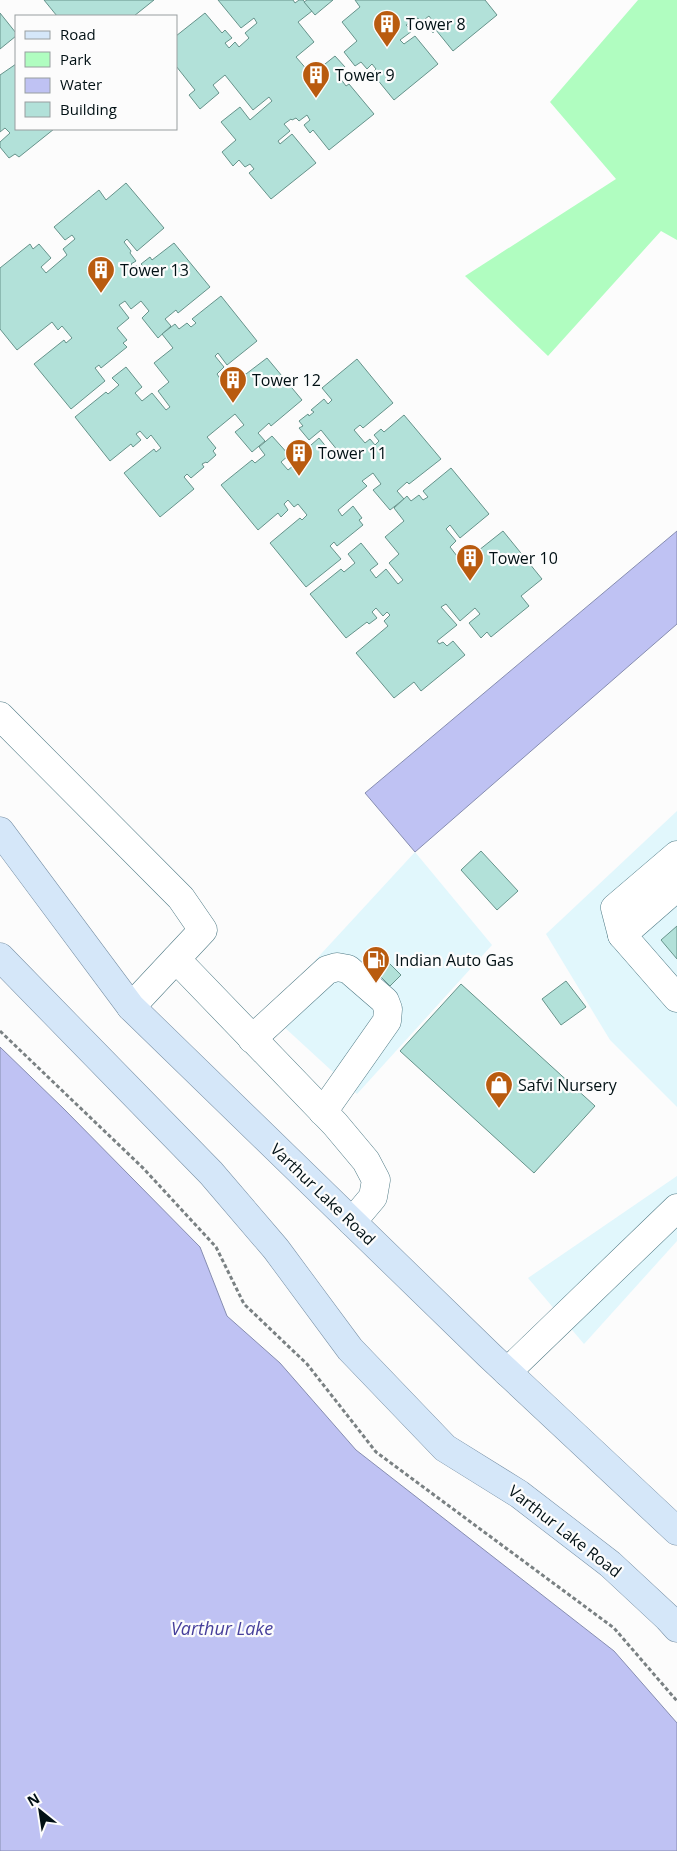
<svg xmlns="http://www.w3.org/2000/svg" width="677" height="1851" font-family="'Open Sans',sans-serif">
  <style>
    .built { fill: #e1f7fc }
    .green { fill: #b0fdc0 }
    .water { fill: #bfc2f3; stroke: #868db0 }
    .building { fill: #b2e1d9; stroke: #66938b }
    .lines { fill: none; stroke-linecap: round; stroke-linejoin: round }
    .minor-casing { stroke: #507b86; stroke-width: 29 }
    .major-casing { stroke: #7991a6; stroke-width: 29 }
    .path { stroke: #7a8183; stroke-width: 3; stroke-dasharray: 4 2.5; stroke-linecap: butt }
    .minor { stroke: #fff; stroke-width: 28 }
    .major { stroke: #d5e7f9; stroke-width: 28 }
    .labels { text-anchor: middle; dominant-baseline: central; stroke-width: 4.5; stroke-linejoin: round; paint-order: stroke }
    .poi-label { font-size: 16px; fill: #011014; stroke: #fcfcfc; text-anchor: start }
    .street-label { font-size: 16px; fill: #011014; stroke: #fcfcfc }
    .water-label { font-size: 18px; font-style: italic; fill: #463f9b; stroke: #fcfcfc }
  </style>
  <rect width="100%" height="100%" fill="#fcfcfc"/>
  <g class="built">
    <path d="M677,811V1107L610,1040L546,934Z"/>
    <path d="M415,852L492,945L357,1094L270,1014L321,954Z"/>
    <path d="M677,1176V1241L584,1344L528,1278Z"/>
  </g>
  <path class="green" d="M638,0H677V240L661,231L548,356L465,276L616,179L550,102Z"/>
  <g class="water">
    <path d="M677,531V624L415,852L365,793Z"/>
    <path d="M0,1047L64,1109L200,1247L227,1316L280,1363L356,1450L614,1651L677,1723V1851H0Z"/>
  </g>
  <g class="building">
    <path d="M44,0H154L134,16H57Z"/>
    <path d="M218,0H293L295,3L299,0H303L312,11L298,22L314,42L296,57L309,72L303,76L312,87L321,80L315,72L335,56L345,67L337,74L346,86L349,84L374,114L329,150L313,130L310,133L304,125L310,120L307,115L299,121L296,118L292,120L291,119L284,124L290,131L278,141L280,144L292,134L316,163L271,199L249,173L254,169L250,164L245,167L239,160L233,166L222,152L236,140L221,122L240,107L250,120L272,101L269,97L253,110L225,75L213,85L219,93L200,109L189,95L195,90L176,66V36L205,13L222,33L225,30L232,38L225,43L229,48L235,42L239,47L249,38L245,33L257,23L254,18L241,28Z"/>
    <path d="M307,0H333L315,15L304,2Z"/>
    <path d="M355,0H485L497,15L453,51L436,30L433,33L426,25L432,20L429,16L421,22L418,18L406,25L412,31L400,40L404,44L415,36L438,64L394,100L372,73L376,69L372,64L367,69L361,62L355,66L344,52L357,41L342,22L360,7Z"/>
    <path d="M0,13L16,33V36L0,49Z"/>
    <path d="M16,64V129H54L19,157L15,154L9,158L0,147V142L10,133L5,128L0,132V75Z"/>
    <path d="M126,183L164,228L137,251L127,239L124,242L131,251L130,253L136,261L131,264L133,268L136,265L143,273L147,270L141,264L150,257L152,260L174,243L210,287L178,313L176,310L165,319L171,326L158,338L142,318L149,311L141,301L131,309L125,301L119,305L129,318L117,328L127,340L123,343L127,347L101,368L99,365L95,368L105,381L71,409L34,364L64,340L66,343L72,338L62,326L58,330L52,322L17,350L0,329V268L30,244L33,249L39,244L51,258L41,267L46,273L67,255L63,249L75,239L72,235L65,240L54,227L99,190L106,200Z"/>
    <path d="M221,296L257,341L227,365L218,353L215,356L224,367L217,374L221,380L224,378L227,381L230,379L236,386L241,382L236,378L243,371L246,374L267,358L302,400L271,426L269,423L258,433L265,441L252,452L235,432L244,425L235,414L207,437L216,448L213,451L216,455L207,463L206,462L202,464L204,467L191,478L187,474L184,477L194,489L160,517L124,473L154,449L156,452L161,448L151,435L147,439L140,431L136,434L141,440L133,447L131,444L110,461L75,417L106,392L108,394L119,385L112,378L126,367L142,387L135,393L142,401L152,393L166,410L170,407L158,391L169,382L154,363L173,348L162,334L175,324L179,329L187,323L191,327L196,323L192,319Z"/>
    <path d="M357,359L393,403L363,428L360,425L354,430L365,443L370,439L375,445L379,441L374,435L381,429L384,432L404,415L441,459L409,484L407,482L397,491L404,499L390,510L373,490L381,484L373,473L362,481L367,486L338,510L342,516L353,506L362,518L359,520L363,525L337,546L334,542L330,546L341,559L306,587L270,543L300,518L302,520L307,515L298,504L294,507L288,500L284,504L288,510L281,517L278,513L258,530L221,485L252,460L255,463L265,455L259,447L272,436L289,455L281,462L288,470L298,462L295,459L319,438L333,455L338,451L321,430L309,440L299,428L303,426L299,421L308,414L309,416L314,412L311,410L324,399L328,404L332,400L322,388Z"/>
    <path d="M451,468L489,514L460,538L450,525L446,529L456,541L450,547L457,556L464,551L469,558L503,531L542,579L521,596L529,606L491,637L487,632L481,638L469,623L480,614L475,608L460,621L446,604L441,607L457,625L437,641L439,644L443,642L447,646L453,641L465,655L421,691L414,682L394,698L356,653L388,626L384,621L390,615L387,612L383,616L376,608L372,612L377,618L369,624L367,622L346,638L310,594L341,569L344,572L355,563L348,554L361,543L378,564L370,570L376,578L386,569L398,584L403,580L389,563L399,554L385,537L404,521L394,508L407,496L411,501L419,495L423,500L428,497L423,491Z"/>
    <path d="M481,851L518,891L497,910L461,870Z"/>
    <path d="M677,926V959L661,940Z"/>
    <path d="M378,952L401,975L390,986L367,963Z"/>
    <path d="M566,981L586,1007L561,1025L542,999Z"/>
    <path d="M461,984L595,1106L534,1173L400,1051Z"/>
  </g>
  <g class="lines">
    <defs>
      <g id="minor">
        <path d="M0,716L181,898L203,930L131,1007"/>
        <path d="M677,887L622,935L677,998"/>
        <path d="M622,935L615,908L677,855"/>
        <path d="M176,959L335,1124L366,1161L376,1180L373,1197L352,1222"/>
        <path d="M252,1039L327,970L337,967L348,969L385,1001L388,1009L387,1021L323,1112"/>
        <path d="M507,1372L677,1208"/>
      </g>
      <g id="major">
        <path d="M0,831L131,1007L489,1355L677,1531"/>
        <path d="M0,957L211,1173L276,1249L350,1349L445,1448L519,1494L610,1564L668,1618L677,1628"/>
      </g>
    </defs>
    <use href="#minor" class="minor-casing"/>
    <use href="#major" class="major-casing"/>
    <path class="path" d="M0,1031L144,1169L216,1247L244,1304L307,1364L376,1452L614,1628L677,1701"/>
    <use href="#minor" class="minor"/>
    <use href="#major" class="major"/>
  </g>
  <defs>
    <symbol id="building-pin" viewBox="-11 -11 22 30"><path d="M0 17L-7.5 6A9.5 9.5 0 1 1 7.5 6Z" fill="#b95b0f" stroke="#fcfcfc"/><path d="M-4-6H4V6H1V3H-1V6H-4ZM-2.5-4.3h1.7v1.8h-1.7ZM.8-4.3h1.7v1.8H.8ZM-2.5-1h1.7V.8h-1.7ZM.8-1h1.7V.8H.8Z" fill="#fff"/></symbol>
    <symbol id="fuel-pin" viewBox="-11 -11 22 30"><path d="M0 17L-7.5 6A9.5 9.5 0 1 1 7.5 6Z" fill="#b95b0f" stroke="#fcfcfc"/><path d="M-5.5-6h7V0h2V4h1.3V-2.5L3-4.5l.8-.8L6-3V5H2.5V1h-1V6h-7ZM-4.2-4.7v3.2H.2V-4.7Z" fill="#fff"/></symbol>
    <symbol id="shop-pin" viewBox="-11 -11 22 30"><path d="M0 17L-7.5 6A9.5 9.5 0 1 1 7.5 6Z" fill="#b95b0f" stroke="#fcfcfc"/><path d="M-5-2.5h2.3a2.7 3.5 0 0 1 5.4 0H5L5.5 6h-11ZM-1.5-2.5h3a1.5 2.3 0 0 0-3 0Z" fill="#fff"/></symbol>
  </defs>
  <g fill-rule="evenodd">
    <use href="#building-pin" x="371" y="8" width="32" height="43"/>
    <use href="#building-pin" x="300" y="59" width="32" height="43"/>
    <use href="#building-pin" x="85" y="254" width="32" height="43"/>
    <use href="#building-pin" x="217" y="364" width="32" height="43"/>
    <use href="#building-pin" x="283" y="437" width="32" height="43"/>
    <use href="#building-pin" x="454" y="542" width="32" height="43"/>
    <use href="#fuel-pin" x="360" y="944" width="32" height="43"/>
    <use href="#shop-pin" x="483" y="1069" width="32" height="43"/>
  </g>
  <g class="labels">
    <g class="poi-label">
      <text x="406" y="24">Tower 8</text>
      <text x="335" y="75">Tower 9</text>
      <text x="120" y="270">Tower 13</text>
      <text x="252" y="380">Tower 12</text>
      <text x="318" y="453">Tower 11</text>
      <text x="489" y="558">Tower 10</text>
      <text x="395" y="960">Indian Auto Gas</text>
      <text x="518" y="1085">Safvi Nursery</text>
    </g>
    <g class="street-label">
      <text transform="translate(323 1194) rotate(44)">Varthur Lake Road</text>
      <text transform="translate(565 1531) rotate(38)">Varthur Lake Road</text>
    </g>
    <g class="water-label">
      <text x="222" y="1628">Varthur Lake</text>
    </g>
  </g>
  <rect x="15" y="15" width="162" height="115" fill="#fcfcfc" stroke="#989e9f"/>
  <rect x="25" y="31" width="25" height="8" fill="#d5e7f9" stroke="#989e9f"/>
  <text x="60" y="40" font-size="15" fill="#011014">Road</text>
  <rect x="25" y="52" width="25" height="15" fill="#b0fdc0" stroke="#989e9f"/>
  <text x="60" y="65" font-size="15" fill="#011014">Park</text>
  <rect x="25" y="78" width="25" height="15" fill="#bfc2f3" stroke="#989e9f"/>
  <text x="60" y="90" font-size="15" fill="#011014">Water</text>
  <rect x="25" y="102" width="25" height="15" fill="#b2e1d9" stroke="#989e9f"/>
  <text x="60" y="115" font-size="15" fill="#011014">Building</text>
  <g transform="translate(40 1811) rotate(330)" stroke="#fcfcfc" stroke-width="4" paint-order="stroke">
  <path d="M0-4L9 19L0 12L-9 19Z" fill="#011014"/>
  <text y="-8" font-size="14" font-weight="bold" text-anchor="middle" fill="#011014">N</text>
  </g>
</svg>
